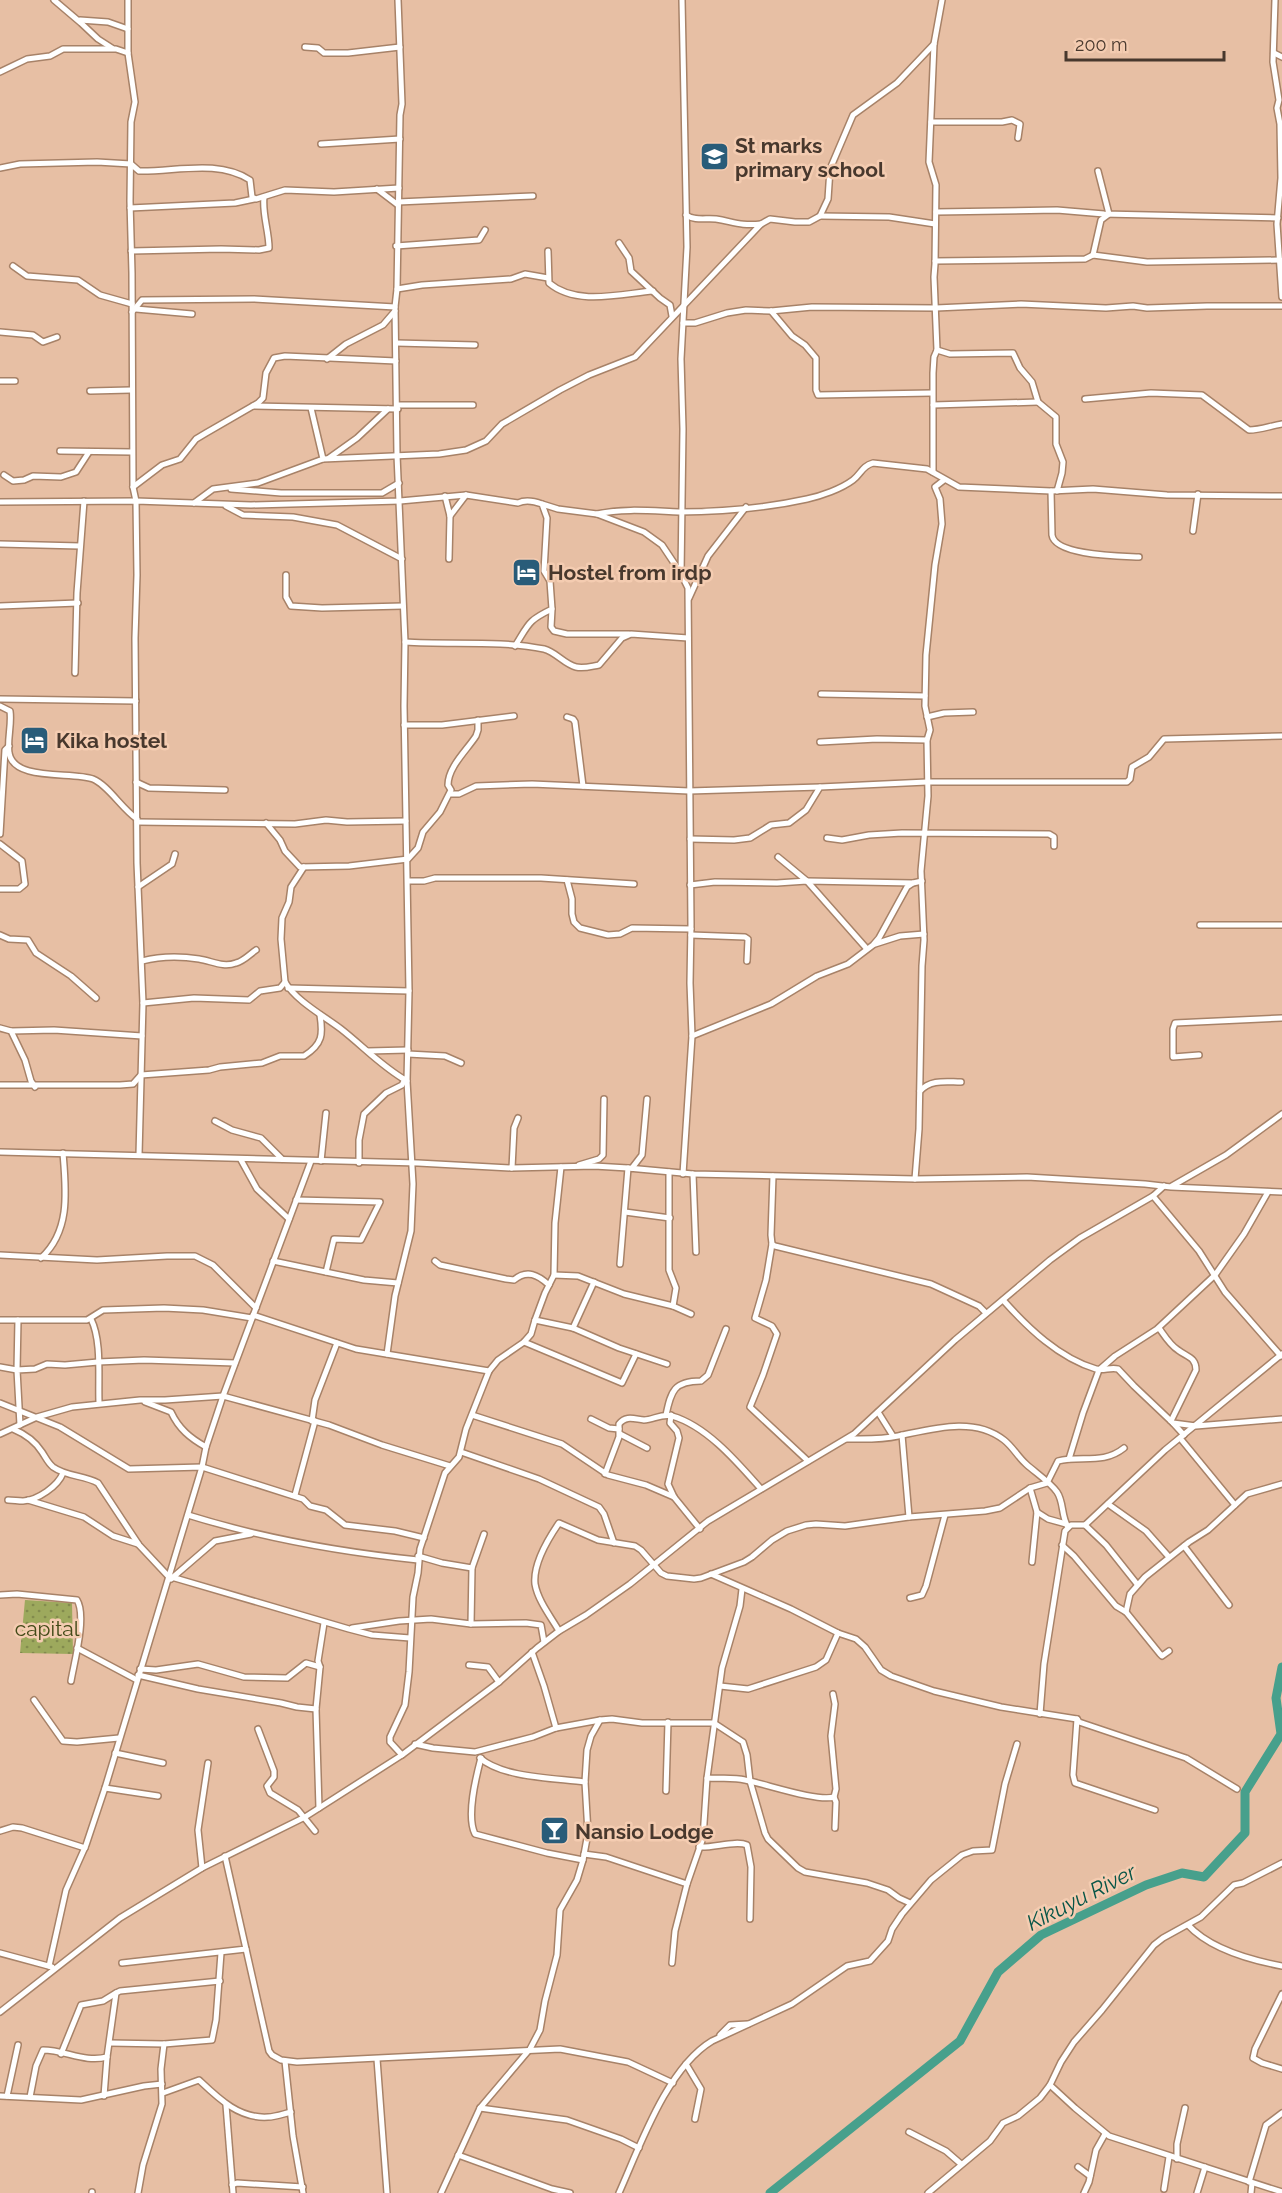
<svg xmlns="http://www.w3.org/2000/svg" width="1282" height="2193" font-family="Raleway,sans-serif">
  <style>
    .park { fill: url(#park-dots) }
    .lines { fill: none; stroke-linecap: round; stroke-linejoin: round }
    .river { stroke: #47a08c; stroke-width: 9 }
    .minor-casing { stroke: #a78268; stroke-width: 8 }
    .minor { stroke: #fff; stroke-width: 5 }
    .labels { text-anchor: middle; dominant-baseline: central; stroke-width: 5; stroke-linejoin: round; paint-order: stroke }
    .poi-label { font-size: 21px; font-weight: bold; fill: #48382d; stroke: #f4ccb1; text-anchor: start }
    .park-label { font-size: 21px; fill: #434a18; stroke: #f4ccb1 }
    .water-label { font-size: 22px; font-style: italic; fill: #075547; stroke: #f4ccb1 }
  </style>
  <defs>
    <pattern id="park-dots" width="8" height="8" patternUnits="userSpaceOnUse" patternTransform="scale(1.5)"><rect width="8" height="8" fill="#9da95d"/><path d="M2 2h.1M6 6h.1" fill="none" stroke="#828b4d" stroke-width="1.8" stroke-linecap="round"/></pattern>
  </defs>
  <rect width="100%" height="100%" fill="#e7bfa4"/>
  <path class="park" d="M25,1600L72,1603L73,1654L20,1653Z"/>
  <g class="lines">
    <path class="river" d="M770,2193L960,2041L998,1972L1041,1935L1146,1885L1182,1873L1204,1877L1245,1833V1792L1281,1734L1276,1698L1282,1667"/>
    <defs>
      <g id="minor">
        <path d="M54,0L81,23L98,39L112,48"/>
        <path d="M128,0V53L135,102L131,122L130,201L132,273L133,487L136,501L137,575L135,638L137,863L143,1003L139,1155"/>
        <path d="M682,0L687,247L681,359L683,429L681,574L688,588L691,924L690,983L692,1036L683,1174"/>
        <path d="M1275,0L1273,62L1279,100L1277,108L1280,124L1281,178L1277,224L1282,297"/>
        <path d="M80,20L108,22L128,29"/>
        <path d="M305,47L318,48L324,53H348L400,47"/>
        <path d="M1274,53L1282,57"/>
        <path d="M0,72L27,59L50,56L63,49H116L128,53"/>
        <path d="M931,122H1002L1012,120L1020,124L1018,138"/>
        <path d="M321,144L400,139"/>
        <path d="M0,168L20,164L97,162L131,164L139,171C175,172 217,159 250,180L252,197L256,199L285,190L334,192L399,188"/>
        <path d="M377,189L398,205"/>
        <path d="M398,202L533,196"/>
        <path d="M130,208L235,203L254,199"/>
        <path d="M936,212L1057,210L1104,214L1278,218"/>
        <path d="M686,215C695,221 705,218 716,219C734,222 741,226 761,224"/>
        <path d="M820,216L889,217L935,224"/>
        <path d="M619,243L629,258L631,271L660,298L670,305L672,316"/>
        <path d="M396,246L479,240L485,230"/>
        <path d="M131,251L221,249L259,250L269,248C269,231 262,214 264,197"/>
        <path d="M548,251L549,283C576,306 620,294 653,291"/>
        <path d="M1093,255L1101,220L1109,214L1098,171"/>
        <path d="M935,261L1085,259L1093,255L1147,262L1280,260"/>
        <path d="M13,266L27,276L78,280L100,295L132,304"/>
        <path d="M397,289L422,285L511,279L525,274L548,278"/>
        <path d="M136,309L192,314"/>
        <path d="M771,311L792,336L805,345L816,358V390L818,395L932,393"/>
        <path d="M132,312L142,300L254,299L395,307"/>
        <path d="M683,323H695L727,313L746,310L771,311L812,307L936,308L1021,304L1106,308L1133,306L1147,308L1207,306H1282"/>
        <path d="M0,332L33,335L43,342L57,337"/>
        <path d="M396,343L475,345"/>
        <path d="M937,350L950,354L1013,353L1020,368L1032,382L1038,402L1056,417V444L1063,462L1062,473L1057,491"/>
        <path d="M327,359L346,344L383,325L395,311"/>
        <path d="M0,381H15"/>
        <path d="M90,391L131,390"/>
        <path d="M1085,399L1151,393L1202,395L1249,430C1260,430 1270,426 1282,424"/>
        <path d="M397,405H473"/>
        <path d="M933,405L1038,402"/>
        <path d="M253,406L398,409"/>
        <path d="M60,451L132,452"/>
        <path d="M329,458L357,438L388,409"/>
        <path d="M323,459L439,454L466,450L486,441L502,424L560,390L589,375L635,357L761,224L770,219L795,222H809L820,216L828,199L830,169L853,115L897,83L934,44"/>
        <path d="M933,472V373L934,357L937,350L934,277L935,264L936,185L929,162L934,44L942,0"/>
        <path d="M4,475L13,481L24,480L33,476L61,477L76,472L89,452"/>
        <path d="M133,487L162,465L180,459L196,439L206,433L258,403L263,398L266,373L274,358L285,356L396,361"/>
        <path d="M231,489L281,493H382L399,483"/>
        <path d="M1051,491L1052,535C1055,556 1121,556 1139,557"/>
        <path d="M445,496L450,516L449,559"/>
        <path d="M0,502L136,501L251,505L400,501L466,495L518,503C526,499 534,501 542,504L547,518L544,571L550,581L552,609C527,621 529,624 515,646"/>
        <path d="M194,503L213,489L258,483L323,459L311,408"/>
        <path d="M542,504L558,509L597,514L644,532L662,545L680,572"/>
        <path d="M226,506L243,515L293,517L337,525L402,559"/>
        <path d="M597,514C624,508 652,511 679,512C721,512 766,508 807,499C821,496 841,489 853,480C861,474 862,466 873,463L927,469L959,487L1051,491L1093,489L1167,495L1282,496"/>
        <path d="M450,516L466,495"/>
        <path d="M1193,531L1198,494"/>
        <path d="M0,544L80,546"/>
        <path d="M286,575V597L291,606L322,608L403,606"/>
        <path d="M689,598L708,556L746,507"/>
        <path d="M0,606L78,603"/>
        <path d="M552,609L551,627L554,631L567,634H629"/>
        <path d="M405,642C451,645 499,640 544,649C556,652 564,664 576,667C584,669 592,666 599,665L622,638L631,634L688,638"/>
        <path d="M75,673L77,593L84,501"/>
        <path d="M821,694L925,696"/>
        <path d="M0,699L136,701"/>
        <path d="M0,706L10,711C12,725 7,739 9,753C14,782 73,771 93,779C108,785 122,809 137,819"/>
        <path d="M567,717L573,719L575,722L583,786"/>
        <path d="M927,717L944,713L973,712"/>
        <path d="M404,725H442L514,716"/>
        <path d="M820,742L877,739L927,740"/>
        <path d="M136,782L149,788L225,790"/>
        <path d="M451,794H459L476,786L532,784L689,791L820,787"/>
        <path d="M137,822L295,824L326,820L347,822L406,821"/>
        <path d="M266,823L280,840L285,851L300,867L349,866L408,859L418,848L423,832L440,812L451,790L448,785C448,767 467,750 476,736L478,730V720"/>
        <path d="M0,834L5,750L9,746"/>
        <path d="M827,838L842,840L869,835L902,833L1049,834L1054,837V846"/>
        <path d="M690,839L734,840L750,838L771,825L789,823L806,810L820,787L927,782H1127L1130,779L1132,767L1149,757L1164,739L1282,736"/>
        <path d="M0,844L22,861L25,884L19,889H0"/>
        <path d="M778,857L807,881L867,949"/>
        <path d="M304,867L291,887L289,902L282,918L281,939L285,982C296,1001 324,1016 341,1029C364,1047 382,1067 407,1081"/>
        <path d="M567,880L572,899V914L574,922L580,928L608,935L620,934L632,928L691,929"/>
        <path d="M408,881H424L435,878H541L634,884"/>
        <path d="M690,885L715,882L777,883L807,881L913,883"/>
        <path d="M138,887L172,864L175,854"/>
        <path d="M1200,925H1282"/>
        <path d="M0,935L9,939L28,940L36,953L71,976L96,998"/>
        <path d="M691,935L745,937L748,939L747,961"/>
        <path d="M875,944L900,936L924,934"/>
        <path d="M142,961C161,956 180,956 199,959C212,961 223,968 236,963C244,961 250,954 256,950"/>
        <path d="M288,988L409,991"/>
        <path d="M143,1003L194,998L249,1000L260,991L280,988L285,982"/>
        <path d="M0,1028L11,1031L25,1060L31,1081L35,1087"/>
        <path d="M11,1031L54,1030L142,1036"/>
        <path d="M692,1036L771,1004L817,976L848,964L873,945L879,938L907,887L913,883L922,881"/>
        <path d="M368,1051L408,1050"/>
        <path d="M408,1054L445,1056L461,1063"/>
        <path d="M1199,1055L1173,1057V1029L1175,1023L1282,1018"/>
        <path d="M0,1085H120L133,1084L141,1075L209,1070L220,1067L262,1063L280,1056H304C323,1044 323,1034 320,1015"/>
        <path d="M920,1091C931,1079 946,1082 961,1082"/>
        <path d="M215,1121L232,1130L261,1138L282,1159"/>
        <path d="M0,1152L418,1163L512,1168L594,1166L628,1168L693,1174L915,1179L1027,1177L1145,1184L1171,1187L1282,1192"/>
        <path d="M241,1160L257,1189L289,1219"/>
        <path d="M321,1161L326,1113"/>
        <path d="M359,1163V1140L364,1114L386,1093L402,1085L405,1079"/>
        <path d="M579,1165L599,1159L603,1155L604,1099"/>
        <path d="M561,1167L555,1223L554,1275L545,1293L535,1320L573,1328L619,1348L667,1364"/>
        <path d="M512,1168L514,1128L518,1118"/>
        <path d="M632,1168L642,1155L647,1099"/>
        <path d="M669,1172V1270L676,1288L673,1306"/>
        <path d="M693,1174L696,1252"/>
        <path d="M773,1176L771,1235L772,1244L775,1246L931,1284L979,1306L986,1313"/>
        <path d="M915,1179L919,1129L922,966L924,940L921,871L928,796L927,740L930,730L925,706L926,655L935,565L942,524L940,499L935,487L944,480"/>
        <path d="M1172,1186L1226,1155L1282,1114"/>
        <path d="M1153,1196L1199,1251L1225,1292L1281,1356"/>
        <path d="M296,1200L380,1202L361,1240L334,1239L326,1272"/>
        <path d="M625,1212L670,1218"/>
        <path d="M772,1244L766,1280L755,1318L772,1326L777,1334L763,1375L750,1407L808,1461"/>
        <path d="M0,1255L97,1260L167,1256H195L213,1265L256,1308"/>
        <path d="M41,1258C71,1231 66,1190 63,1153"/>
        <path d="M273,1261L364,1280L398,1283"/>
        <path d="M435,1261L440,1265L506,1279L514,1280C527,1269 538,1275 549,1285"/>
        <path d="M620,1264L628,1168"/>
        <path d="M554,1275L578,1276L624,1294L673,1306L691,1314"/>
        <path d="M1003,1300C1028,1328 1059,1358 1096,1369C1103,1371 1111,1367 1118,1369L1134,1386L1173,1423L1196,1426L1282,1419"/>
        <path d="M253,1315L356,1349L489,1371"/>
        <path d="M91,1319C102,1341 98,1377 99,1402"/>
        <path d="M0,1320H87L103,1310L164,1308L203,1310L252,1318"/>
        <path d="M573,1328L594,1282"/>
        <path d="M1159,1328C1164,1335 1170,1345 1178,1350C1187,1357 1196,1357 1196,1370L1171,1421"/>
        <path d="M524,1342L622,1383L636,1354"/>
        <path d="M387,1354L395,1296L411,1231L413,1184L407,1081L409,991L404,706L405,642L397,455L395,307L397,289L400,115L402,104L398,0"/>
        <path d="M0,1367L17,1370L18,1320"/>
        <path d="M145,1402L171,1412C179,1429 190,1438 206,1447"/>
        <path d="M0,1403L60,1427L129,1469L202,1467L303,1499L310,1506L326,1510L345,1525L395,1531L424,1538"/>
        <path d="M878,1412L893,1436"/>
        <path d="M472,1415L562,1444L608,1475L646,1485L674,1497"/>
        <path d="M666,1415C671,1391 674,1381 701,1381L708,1375L726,1329"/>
        <path d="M671,1415L670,1423L677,1431L679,1438L668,1484L674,1497L700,1529"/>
        <path d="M591,1419L609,1428L619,1429"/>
        <path d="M312,1421L315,1400L337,1343"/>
        <path d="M1173,1423L1184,1435"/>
        <path d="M20,1425L17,1370L35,1369L47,1364L65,1365L98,1362L144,1360L235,1363"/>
        <path d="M13,1429C25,1434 35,1441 42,1452C46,1458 48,1463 53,1467C67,1477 84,1475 98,1483L139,1545L168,1576L349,1629L372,1635L410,1638"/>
        <path d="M0,1434L37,1417L72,1407L140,1400H165L223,1396L329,1425L382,1445L450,1466"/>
        <path d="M620,1434L647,1448"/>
        <path d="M902,1435L909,1517"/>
        <path d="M1180,1438L1235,1505"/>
        <path d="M847,1439C864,1439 881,1440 898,1436C932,1429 974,1416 1004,1440C1013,1447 1018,1457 1026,1464C1036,1473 1050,1482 1057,1492C1064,1502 1061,1516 1068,1527"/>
        <path d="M461,1452L539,1479L599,1507L604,1514L614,1543"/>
        <path d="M1069,1459L1083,1413L1099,1370L1115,1356L1157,1329L1215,1275L1244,1234L1268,1192"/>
        <path d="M605,1474L619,1437V1424C626,1415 634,1419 644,1420C653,1420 662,1413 672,1416C707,1426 738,1463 761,1489"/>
        <path d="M1030,1488L1037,1512L1032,1562"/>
        <path d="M295,1495L315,1421"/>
        <path d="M8,1500C13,1500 18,1501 23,1501C38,1500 58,1486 63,1473"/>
        <path d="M28,1500L84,1517L113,1536L138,1544"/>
        <path d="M1108,1504L1146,1531L1169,1557"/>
        <path d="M1037,1512L1048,1519L1066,1524"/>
        <path d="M188,1515C262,1538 340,1552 418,1560"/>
        <path d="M1085,1525L1106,1545L1137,1584"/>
        <path d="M1062,1545L1074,1556L1116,1606L1126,1612L1160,1654L1162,1656L1169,1651"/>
        <path d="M1184,1546L1229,1605"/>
        <path d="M418,1556L442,1563L472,1568"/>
        <path d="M711,1574L791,1609L838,1633L856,1639L865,1647L881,1670L891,1676L934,1691L1001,1707L1077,1719L1079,1722L1186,1758L1237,1789"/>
        <path d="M171,1579L215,1541L251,1534"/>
        <path d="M0,1595L17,1594L77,1600C87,1616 74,1663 71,1681"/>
        <path d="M910,1598L922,1595L926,1586L945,1515"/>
        <path d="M1126,1612L1130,1594L1145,1577L1189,1542L1208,1530L1247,1494L1282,1484"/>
        <path d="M471,1624L472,1568L484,1534"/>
        <path d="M352,1628L399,1621L431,1619L471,1624L526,1623L541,1625L544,1642"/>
        <path d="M559,1631C551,1617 538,1601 535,1584C533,1565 548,1539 559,1523L598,1540L635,1546L641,1550L661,1573L667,1576L694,1579L701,1578L744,1562L752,1557L772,1540L787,1531L806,1525L816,1524L845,1526L909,1517L985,1511L1000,1508L1030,1488L1047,1483L1058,1461C1081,1455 1103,1465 1124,1448"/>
        <path d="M77,1648L137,1680"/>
        <path d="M532,1652L544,1686L556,1728"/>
        <path d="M469,1665L488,1667L499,1682"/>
        <path d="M140,1669L156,1670L198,1664L244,1677L287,1678L306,1663L320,1667"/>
        <path d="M138,1675L198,1689L281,1703L297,1707L316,1709"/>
        <path d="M720,1686L748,1689L816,1667L826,1660L838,1633"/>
        <path d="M34,1700L63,1741L77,1742L119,1738"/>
        <path d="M1040,1714L1044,1664L1065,1531L1071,1525H1085L1165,1450L1282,1354"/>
        <path d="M1077,1719L1073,1775L1075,1783L1155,1810"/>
        <path d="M258,1729L274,1771V1777L267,1786L270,1793L298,1810L315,1831"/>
        <path d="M415,1744L433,1748L475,1752L533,1737L556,1728L600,1720L612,1719L642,1723H714L743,1742L747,1755L750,1781L765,1833L768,1839L798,1868L805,1872L867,1883L888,1890L899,1898L910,1903"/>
        <path d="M115,1753L163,1763"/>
        <path d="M402,1755L390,1742V1737L405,1705L409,1672L413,1597L418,1573L420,1549L445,1473L459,1457L466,1429L489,1371L498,1360L524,1342L531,1334L535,1320"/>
        <path d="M480,1758C503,1778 555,1778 585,1782"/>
        <path d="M481,1758C476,1777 466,1816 475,1834L547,1853L583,1860"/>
        <path d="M707,1778C720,1779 733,1777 745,1780C766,1784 817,1802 834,1797L836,1789L831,1736L835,1704L833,1694"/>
        <path d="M105,1788L158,1796"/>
        <path d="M666,1791L668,1722"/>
        <path d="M834,1797L836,1802L835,1828"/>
        <path d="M319,1808L316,1709L320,1667L318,1661L324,1623"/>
        <path d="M0,1831L13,1827L22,1828L85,1848"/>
        <path d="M699,1847C714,1848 736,1840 747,1845L751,1867L750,1919"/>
        <path d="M584,1854L606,1857L687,1884"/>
        <path d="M202,1868L198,1830L208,1763"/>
        <path d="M1188,1925C1210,1949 1250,1960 1282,1966"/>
        <path d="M246,1949L269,2051L272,2055L281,2060L297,2062L560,2049L628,2062L673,2083"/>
        <path d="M0,1953L52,1967"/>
        <path d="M122,1963L246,1949L225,1856"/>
        <path d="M672,1963L675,1931L687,1884L703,1838L707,1778L722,1668L740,1606L742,1589"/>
        <path d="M49,1966L66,1890L86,1845L105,1788L202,1467L206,1447L223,1396L311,1161"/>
        <path d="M1282,1994L1255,2049L1253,2058L1262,2063L1282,2069"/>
        <path d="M0,2012L120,1918L202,1868L305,1817L402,1755L499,1682L537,1648L559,1631L586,1615L630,1584L708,1521L854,1434L955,1340L1050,1260L1080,1238L1153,1196L1164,1186"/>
        <path d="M720,2035L730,2025L748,2024"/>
        <path d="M110,2043L164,2044L212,2040L216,2020L221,1953"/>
        <path d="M61,2054L81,2005L103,2001L116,1993"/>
        <path d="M377,2059L387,2193"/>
        <path d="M285,2061L293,2136L303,2193"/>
        <path d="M686,2064L701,2089L695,2119"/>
        <path d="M1050,2085L1075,2108L1109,2136L1282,2192"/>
        <path d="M163,2093L199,2080C218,2098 239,2119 268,2117C275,2117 283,2114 291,2112"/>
        <path d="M0,2096L81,2100L144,2086L162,2084"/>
        <path d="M7,2096L18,2045"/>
        <path d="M104,2096L107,2057L116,1993L120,1991L220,1981"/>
        <path d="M30,2097L36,2066L43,2050C65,2050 85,2063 107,2057"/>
        <path d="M226,2105L233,2193"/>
        <path d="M480,2108L567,2120L621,2139L639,2148"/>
        <path d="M909,2132L946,2151L961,2164"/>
        <path d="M458,2155L552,2189L570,2193"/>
        <path d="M1177,2159V2144L1185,2108"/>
        <path d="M1078,2167L1090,2176"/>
        <path d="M1249,2182L1266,2125L1282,2113"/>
        <path d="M232,2185L237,2183L303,2187"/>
        <path d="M1164,2189L1169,2157"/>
        <path d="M92,2193V2192"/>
        <path d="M138,2193L143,2165L162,2104L161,2069L164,2044"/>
        <path d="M441,2193L480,2108L530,2049L540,2030L545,2001L557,1955L560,1910L577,1880L583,1860L588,1833L585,1782L587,1750L591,1736L600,1720"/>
        <path d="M619,2193C640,2146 667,2068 712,2041L792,2004L847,1966L870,1961L888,1941L892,1929L902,1914L931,1880L962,1855L973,1851L992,1850L1005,1784L1017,1744"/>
        <path d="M928,2193L990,2141L1003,2123L1018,2116L1040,2098L1050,2085L1061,2062L1074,2042L1102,2010L1154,1945L1163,1938L1201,1917L1234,1885L1243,1883L1282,1863"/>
        <path d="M1084,2193L1089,2182L1096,2150L1105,2134"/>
        <path d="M1197,2193L1205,2167"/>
        <path d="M1251,2193L1252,2183"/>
      </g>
    </defs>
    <use href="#minor" class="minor-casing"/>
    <use href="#minor" class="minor"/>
  </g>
  <defs>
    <symbol id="school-square" viewBox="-11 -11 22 22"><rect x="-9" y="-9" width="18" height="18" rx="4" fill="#295c79" stroke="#f4ccb1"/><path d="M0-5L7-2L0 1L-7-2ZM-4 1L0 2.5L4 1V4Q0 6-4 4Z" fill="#fff"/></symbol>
    <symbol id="hotel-square" viewBox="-11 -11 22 22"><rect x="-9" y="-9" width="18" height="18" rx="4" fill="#295c79" stroke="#f4ccb1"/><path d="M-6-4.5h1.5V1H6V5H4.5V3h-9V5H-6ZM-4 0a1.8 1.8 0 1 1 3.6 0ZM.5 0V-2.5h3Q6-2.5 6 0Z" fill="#fff"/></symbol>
    <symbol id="bar-square" viewBox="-11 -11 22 22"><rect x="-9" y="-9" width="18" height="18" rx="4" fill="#295c79" stroke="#f4ccb1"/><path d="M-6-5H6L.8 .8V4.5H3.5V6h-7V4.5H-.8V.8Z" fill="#fff"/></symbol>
  </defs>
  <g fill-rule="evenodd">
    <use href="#school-square" x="698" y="140" width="33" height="33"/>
    <use href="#hotel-square" x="510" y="556" width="33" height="33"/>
    <use href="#hotel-square" x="18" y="724" width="33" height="33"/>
    <use href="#bar-square" x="538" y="1814" width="33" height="33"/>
  </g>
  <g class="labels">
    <g class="poi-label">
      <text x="735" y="145">St marks<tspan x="735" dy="24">primary school</tspan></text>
      <text x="548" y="572">Hostel from irdp</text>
      <text x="56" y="740">Kika hostel</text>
      <text x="575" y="1831">Nansio Lodge</text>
    </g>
    <g class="park-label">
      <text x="47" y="1628">capital</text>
    </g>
    <g class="water-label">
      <text transform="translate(1081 1897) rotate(-27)">Kikuyu River</text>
    </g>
  </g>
  <path d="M1066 51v9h158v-9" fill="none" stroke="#48382d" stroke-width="3"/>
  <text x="1075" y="51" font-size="18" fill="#48382d" stroke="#f4ccb1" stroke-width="4.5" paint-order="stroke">200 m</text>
</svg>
